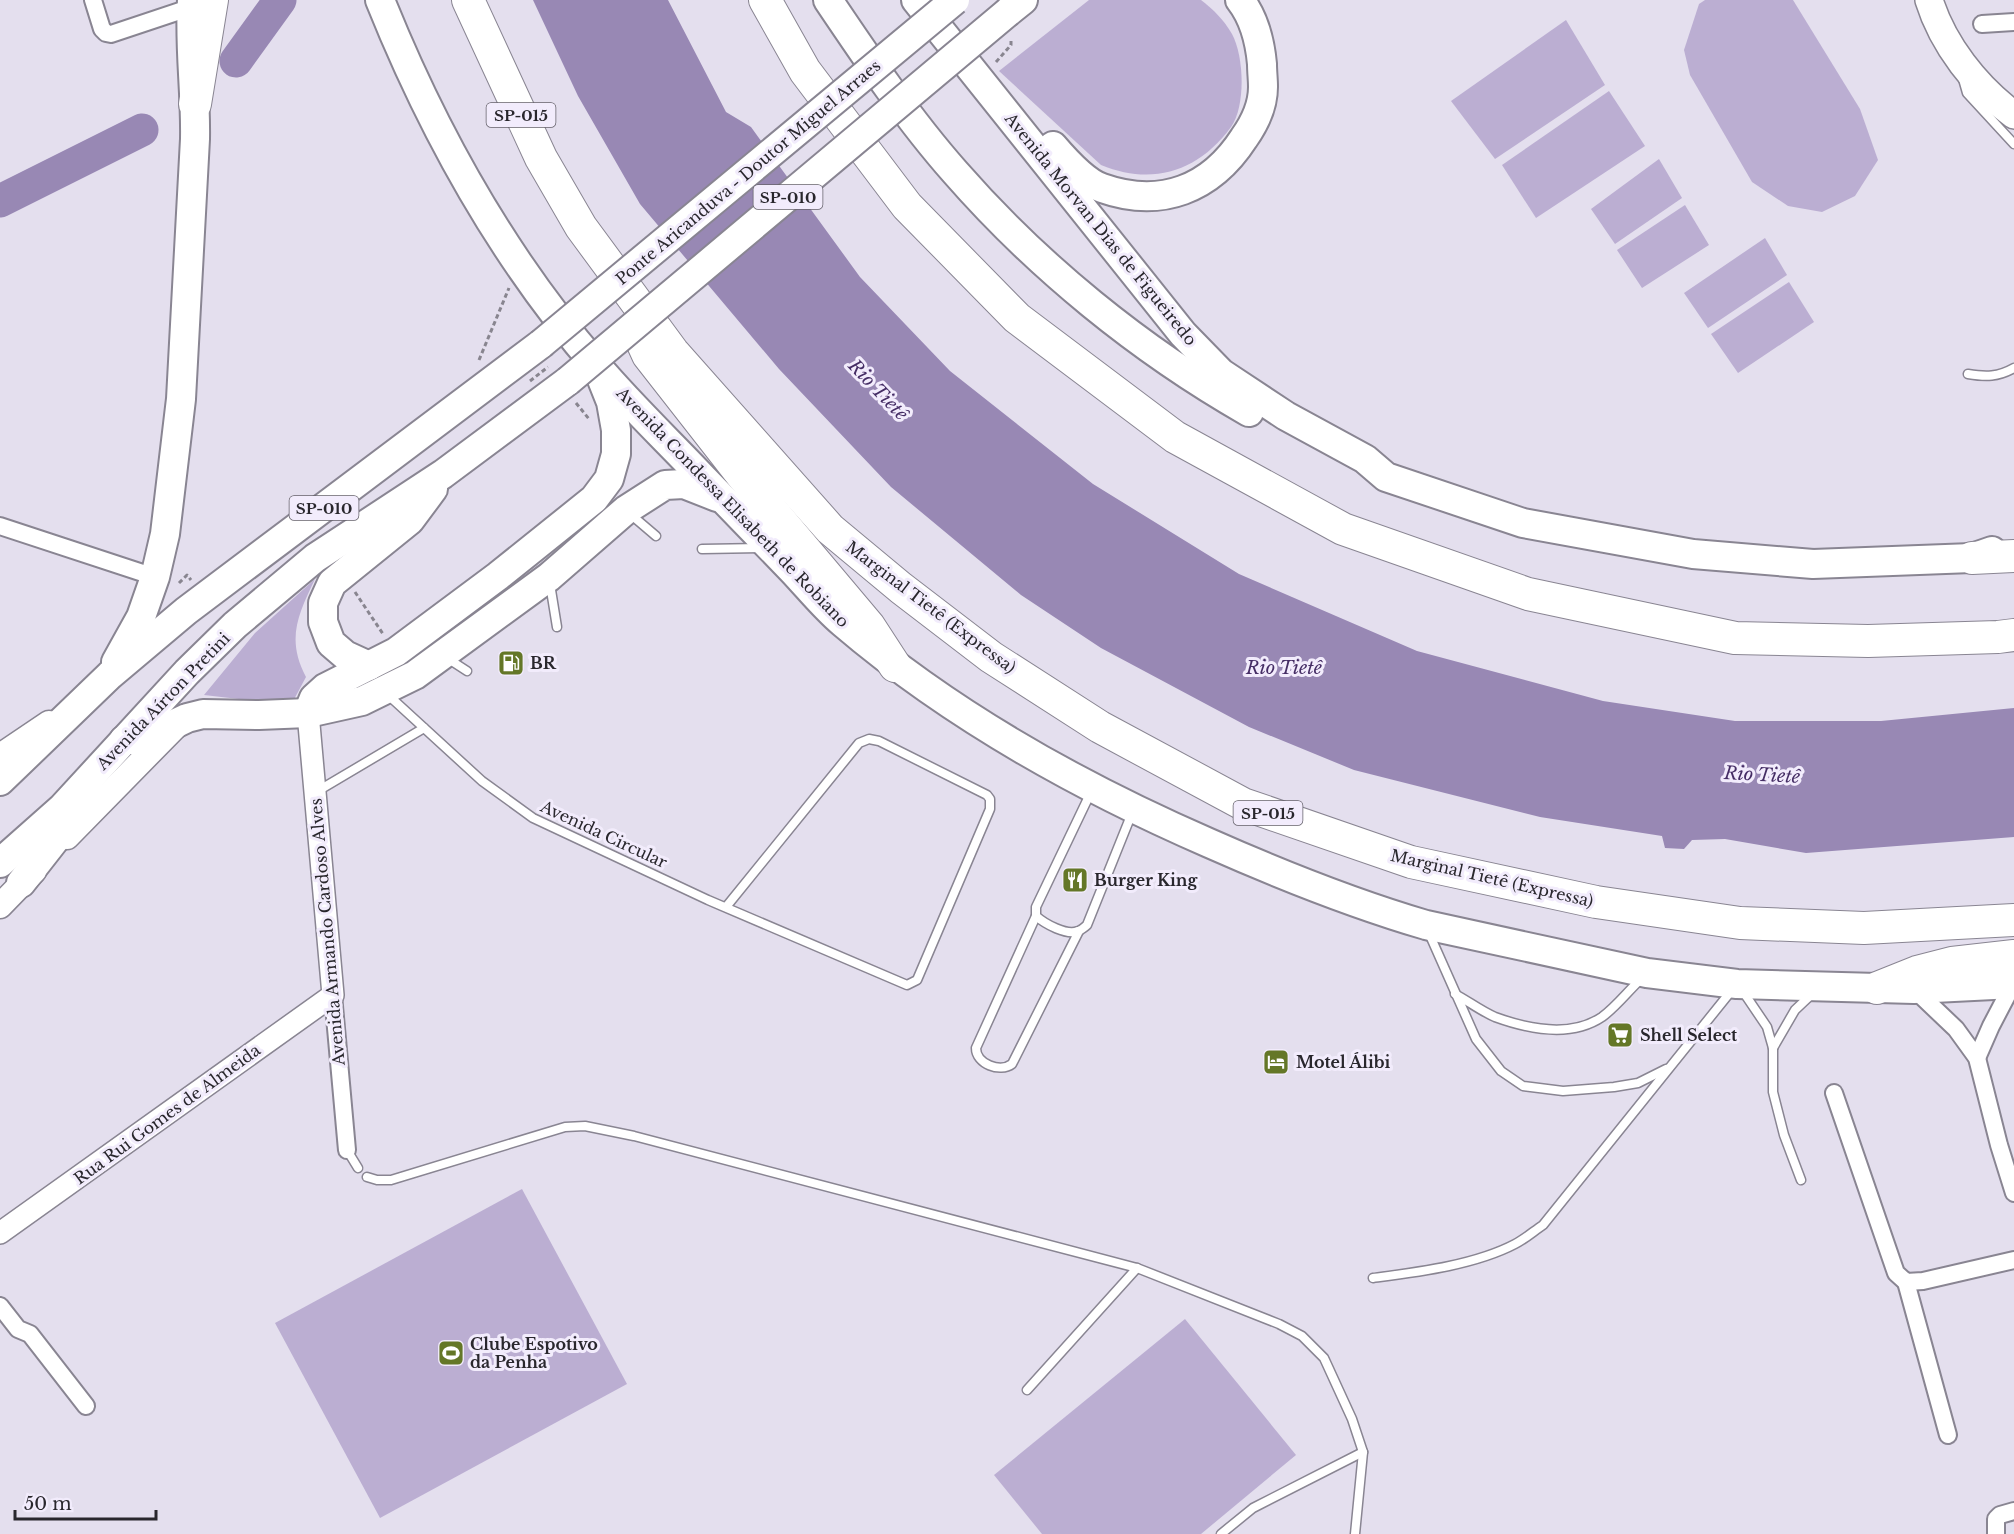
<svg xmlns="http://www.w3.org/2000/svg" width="2014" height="1534" font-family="'Libre Baskerville',serif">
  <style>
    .green { fill: #bbaed2 }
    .water { fill: #9888b4 }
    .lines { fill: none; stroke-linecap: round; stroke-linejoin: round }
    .river { stroke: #9888b4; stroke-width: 33 }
    .service-casing { stroke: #898592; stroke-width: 11 }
    .minor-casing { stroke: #898592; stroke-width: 20 }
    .tertiary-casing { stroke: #898592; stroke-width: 24 }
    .secondary-casing { stroke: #898592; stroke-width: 27 }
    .primary-casing { stroke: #898592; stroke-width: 30 }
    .trunk-casing { stroke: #898592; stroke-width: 32 }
    .motorway-casing { stroke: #898592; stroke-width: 34 }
    .path { stroke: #88858f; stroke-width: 3; stroke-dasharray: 4.5 3; stroke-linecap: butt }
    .service { stroke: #fff; stroke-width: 8 }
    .minor { stroke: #fff; stroke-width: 16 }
    .tertiary { stroke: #fff; stroke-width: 21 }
    .secondary { stroke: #fff; stroke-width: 24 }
    .primary { stroke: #fff; stroke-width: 27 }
    .trunk { stroke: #fff; stroke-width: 28 }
    .motorway { stroke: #fff; stroke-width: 32 }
    .trunk-bridge-casing { stroke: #898592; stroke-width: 32; stroke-linecap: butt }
    .path-bridge { stroke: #88858f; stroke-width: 3; stroke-dasharray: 4.5 3; stroke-linecap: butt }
    .trunk-bridge { stroke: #fff; stroke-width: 28 }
    .labels { text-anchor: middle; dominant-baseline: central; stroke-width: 6; stroke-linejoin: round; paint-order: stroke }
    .shield { fill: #f2ecfc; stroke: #65626b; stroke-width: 1.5 }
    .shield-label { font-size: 15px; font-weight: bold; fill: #29272d }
    .street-label { font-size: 16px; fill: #29272d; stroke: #f2ecfc }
    .poi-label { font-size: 16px; font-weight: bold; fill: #29272d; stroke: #f2ecfc; text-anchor: start }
    .water-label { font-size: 18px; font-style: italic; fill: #452d65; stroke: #f2ecfc }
  </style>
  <rect width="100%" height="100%" fill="#e4dfee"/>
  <g class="green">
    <path d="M1089,0H1201C1213,9 1224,20 1232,34C1244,56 1246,106 1231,127C1198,172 1152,186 1101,165L999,71Z"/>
    <path d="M1705,0H1793L1860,109L1878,160L1855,196L1822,212L1788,206L1752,182L1690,75L1684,50L1699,4Z"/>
    <path d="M1566,20L1605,85L1495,159L1451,101Z"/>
    <path d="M1609,91L1645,146L1536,218L1502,165Z"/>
    <path d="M1659,159L1682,198L1615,244L1591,209Z"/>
    <path d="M1685,205L1709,245L1642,288L1617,250Z"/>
    <path d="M1765,238L1787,275L1708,328L1684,293Z"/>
    <path d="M1789,282L1814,322L1738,373L1711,334Z"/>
    <path d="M315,579C298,615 286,639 306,677L291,705L204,695L255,633Z"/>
    <path d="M522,1189L627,1384L380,1518L275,1323Z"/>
    <path d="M1185,1319L1296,1455L1201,1534H1042L994,1475Z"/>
  </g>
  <path class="water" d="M533,0H668L726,112L751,127L860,277L950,371L1093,484L1239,574L1417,651L1603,701L1735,721H1881L2014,708V837L1806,853L1725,839L1692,840L1684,849L1665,848L1662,836L1540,817L1354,770L1249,727L1101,648L1021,595L891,487L779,369L640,204L578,96Z"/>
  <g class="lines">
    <g class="river">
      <path d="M236,61L280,0"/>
      <path d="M0,201L142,130"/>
    </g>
    <defs>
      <g id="service">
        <path d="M1963,79L1967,93L2014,144"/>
        <path d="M1968,374C1986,377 1998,377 2014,368"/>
        <path d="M629,513L656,536"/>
        <path d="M702,549L761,548"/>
        <path d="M550,584L557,627"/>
        <path d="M447,658L467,671"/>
        <path d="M387,694L482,781L533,818L708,900L907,985L917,980L990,809V799L987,795L879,741L869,739L859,743L726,907"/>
        <path d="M316,792L424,728"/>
        <path d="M1091,792L1036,907V916C1045,924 1067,936 1078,931C1080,931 1086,926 1087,925L1132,813"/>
        <path d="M1036,916L976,1048C976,1064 1000,1073 1012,1064L1079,931"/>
        <path d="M1428,931L1476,1039L1501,1071L1523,1086L1563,1091L1614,1087L1638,1083L1666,1069"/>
        <path d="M1742,990L1767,1027L1773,1048V1092L1784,1135L1801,1180"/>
        <path d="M1455,994C1468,1001 1481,1011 1495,1017C1528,1029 1571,1038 1602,1017C1616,1007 1628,991 1641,979"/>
        <path d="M1773,1048L1795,1010L1813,993"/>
        <path d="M347,1150L358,1168"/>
        <path d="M367,1177L377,1180H391L565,1127L585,1126L634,1136L1137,1268L1279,1324L1302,1336L1324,1358L1352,1419L1363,1452L1355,1534"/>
        <path d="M1373,1278C1418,1272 1475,1265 1515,1244C1525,1239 1534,1231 1543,1225L1732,990"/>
        <path d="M1027,1390L1137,1268"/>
        <path d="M1221,1534L1253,1508L1363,1452"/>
      </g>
      <g id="minor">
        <path d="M93,0L102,29L106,33L111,34L192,7"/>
        <path d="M1982,24L2014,22"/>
        <path d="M0,526L155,577"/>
        <path d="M1914,989L1956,1029L1977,1058L1999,1145L2014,1193"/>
        <path d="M333,995L347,1150"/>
        <path d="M1977,1058L1991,1026L2013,984"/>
        <path d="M1834,1093L1896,1273L1906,1282L1923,1281L2014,1260"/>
        <path d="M1906,1282L1948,1435"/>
        <path d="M0,1306L18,1329L30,1334L86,1406"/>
        <path d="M1996,1534V1519L2000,1515L2014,1511"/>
      </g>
      <path id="tertiary" d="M0,1233L333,995L308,713"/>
      <g id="secondary">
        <path d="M0,756L49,723"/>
        <path d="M67,837L175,727"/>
        <path d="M0,906L34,871"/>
      </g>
      <path id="primary" d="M1929,0C1943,45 1976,87 2014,115"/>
      <g id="trunk">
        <path d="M380,0C433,132 504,259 597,366C630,405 667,440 702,477C732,508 763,540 793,571C809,588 825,608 843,623C952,716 1078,786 1209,843C1279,874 1351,903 1426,925L1647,973L1737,984L1914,989L2014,984"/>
        <path d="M828,0C867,58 909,120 955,172C1037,266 1140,350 1249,412"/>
        <path d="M916,0L1183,334L1221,373L1286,416L1365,459L1386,477L1523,523L1693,554L1813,564L1972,558L1992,551"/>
        <path d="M1008,12L1023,0"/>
        <path d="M1053,146C1065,160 1084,182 1102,188C1161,209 1211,189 1244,138C1254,124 1263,105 1263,87C1263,79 1262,72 1262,64C1260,42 1254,18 1240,0"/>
        <path d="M116,662L141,617L155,577L165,534L181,399L195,139C196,92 189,47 192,0"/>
        <path d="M369,666L345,655L331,643L323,622V603L332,583L410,520L433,489"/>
        <path d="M308,713L314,698L325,688L396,652L498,576L594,499L609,479L616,454V430L611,402L601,377"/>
        <path d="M124,740H141L187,718L203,714L259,715L308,713L362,701L415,675L549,577L626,510L665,485L684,484L717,497"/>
        <path d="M0,781L110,675L186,611L541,344"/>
        <path d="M0,863L62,808L187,672L235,625L315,558L443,474L568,381"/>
        <path d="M21,883L75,814"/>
      </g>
      <g id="motorway">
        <path d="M468,0L541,158L581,227L673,352L830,529L901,588L991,657L1100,727L1243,804L1411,862L1596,902L1740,923L1864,928L2014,920"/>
        <path d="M765,0L805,71L907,206L1017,318L1175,437L1343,529L1528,594L1735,638L1868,641L1998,637L2014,635"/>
        <path d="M195,104L212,0"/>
        <path d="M643,344L648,355L741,474L869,626L895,666"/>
        <path d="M1972,558L2014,556"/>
        <path d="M1877,988L1917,972L1952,963L2014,956"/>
      </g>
    </defs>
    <use href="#service" class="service-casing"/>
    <use href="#minor" class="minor-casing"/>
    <use href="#tertiary" class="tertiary-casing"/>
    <use href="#secondary" class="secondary-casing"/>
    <use href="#primary" class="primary-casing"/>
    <use href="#trunk" class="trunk-casing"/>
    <use href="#motorway" class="motorway-casing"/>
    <g class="path">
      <path d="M996,62L1011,45V41"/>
      <path d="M479,360L509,288"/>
      <path d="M576,403L589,419"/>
      <path d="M179,583L187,575L191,580"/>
      <path d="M355,592L383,634"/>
    </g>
    <use href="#service" class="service"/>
    <use href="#minor" class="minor"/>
    <use href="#tertiary" class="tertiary"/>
    <use href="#secondary" class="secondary"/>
    <use href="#primary" class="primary"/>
    <use href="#trunk" class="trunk"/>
    <use href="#motorway" class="motorway"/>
    <defs>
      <g id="trunk-bridge">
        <path d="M541,344L955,0"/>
        <path d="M568,381L1008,12"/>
      </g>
    </defs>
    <use href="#trunk-bridge" class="trunk-bridge-casing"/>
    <path class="path-bridge" d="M530,381L548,367"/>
    <use href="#trunk-bridge" class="trunk-bridge"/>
  </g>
  <defs>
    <symbol id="fuel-square" viewBox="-11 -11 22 22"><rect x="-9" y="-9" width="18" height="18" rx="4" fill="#647727" stroke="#f2ecfc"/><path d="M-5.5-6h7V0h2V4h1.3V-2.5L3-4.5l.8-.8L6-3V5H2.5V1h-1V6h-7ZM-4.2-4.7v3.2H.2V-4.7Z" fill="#fff"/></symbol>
    <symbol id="restaurant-square" viewBox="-11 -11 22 22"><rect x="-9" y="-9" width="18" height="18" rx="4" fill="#647727" stroke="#f2ecfc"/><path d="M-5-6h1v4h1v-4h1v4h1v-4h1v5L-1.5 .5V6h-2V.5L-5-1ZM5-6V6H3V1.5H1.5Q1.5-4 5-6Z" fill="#fff"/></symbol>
    <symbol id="supermarket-square" viewBox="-11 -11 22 22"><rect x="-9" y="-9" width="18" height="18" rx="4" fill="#647727" stroke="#f2ecfc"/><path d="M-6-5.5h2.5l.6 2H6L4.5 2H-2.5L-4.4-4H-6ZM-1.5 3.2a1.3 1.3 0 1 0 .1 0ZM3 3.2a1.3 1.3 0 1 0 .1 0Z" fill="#fff"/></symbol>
    <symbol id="hotel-square" viewBox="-11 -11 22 22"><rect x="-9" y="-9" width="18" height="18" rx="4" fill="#647727" stroke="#f2ecfc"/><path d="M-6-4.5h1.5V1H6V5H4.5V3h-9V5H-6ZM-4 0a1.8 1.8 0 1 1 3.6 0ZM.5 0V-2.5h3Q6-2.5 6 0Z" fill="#fff"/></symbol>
    <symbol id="stadium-square" viewBox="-11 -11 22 22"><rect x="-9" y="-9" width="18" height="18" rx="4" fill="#647727" stroke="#f2ecfc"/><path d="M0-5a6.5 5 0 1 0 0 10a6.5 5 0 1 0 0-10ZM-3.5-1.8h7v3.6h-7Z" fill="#fff"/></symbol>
  </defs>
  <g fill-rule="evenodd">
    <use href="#fuel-square" x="496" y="648" width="30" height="30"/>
    <use href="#restaurant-square" x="1060" y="865" width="30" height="30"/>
    <use href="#supermarket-square" x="1605" y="1020" width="30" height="30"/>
    <use href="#hotel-square" x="1261" y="1047" width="30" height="30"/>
    <use href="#stadium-square" x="436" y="1338" width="30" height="30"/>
  </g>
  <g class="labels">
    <g class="shield">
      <rect x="486.5" y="103" width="69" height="24" rx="4.5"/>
      <rect x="753.5" y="185" width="69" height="24" rx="4.5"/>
      <rect x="289.5" y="496" width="69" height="24" rx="4.5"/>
      <rect x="1233.5" y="801" width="69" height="24" rx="4.5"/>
    </g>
    <g class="shield-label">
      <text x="521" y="115">SP-015</text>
      <text x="788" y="197">SP-010</text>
      <text x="324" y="508">SP-010</text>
      <text x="1268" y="813">SP-015</text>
    </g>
    <g class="street-label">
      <text transform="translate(748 172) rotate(-40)">Ponte Aricanduva - Doutor Miguel Arraes</text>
      <text transform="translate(1101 229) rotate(51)">Avenida Morvan Dias de Figueiredo</text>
      <text transform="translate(733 507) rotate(46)">Avenida Condessa Elisabeth de Robiano</text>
      <text transform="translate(931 607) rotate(37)">Marginal Tietê (Expressa)</text>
      <text transform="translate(163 701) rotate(-46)">Avenida Aírton Pretini</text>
      <text transform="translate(604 834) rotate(25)">Avenida Circular</text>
      <text transform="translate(1492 878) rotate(13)">Marginal Tietê (Expressa)</text>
      <text transform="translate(327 932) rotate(-95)">Avenida Armando Cardoso Alves</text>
      <text transform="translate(167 1114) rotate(-36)">Rua Rui Gomes de Almeida</text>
    </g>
    <g class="poi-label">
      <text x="530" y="663">BR</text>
      <text x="1094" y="880">Burger King</text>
      <text x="1640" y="1035">Shell Select</text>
      <text x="1296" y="1062">Motel Álibi</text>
      <text x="470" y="1344">Clube Espotivo<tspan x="470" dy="18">da Penha</tspan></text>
    </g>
    <g class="water-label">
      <text transform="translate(878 390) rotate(46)">Rio Tietê</text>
      <text x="1284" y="668">Rio Tietê</text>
      <text transform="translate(1762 775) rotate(3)">Rio Tietê</text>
    </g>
  </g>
  <path d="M15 1510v9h141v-9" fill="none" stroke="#29272d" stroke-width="3"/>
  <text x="24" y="1510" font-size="18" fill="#29272d" stroke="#f2ecfc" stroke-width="4.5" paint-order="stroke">50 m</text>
</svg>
